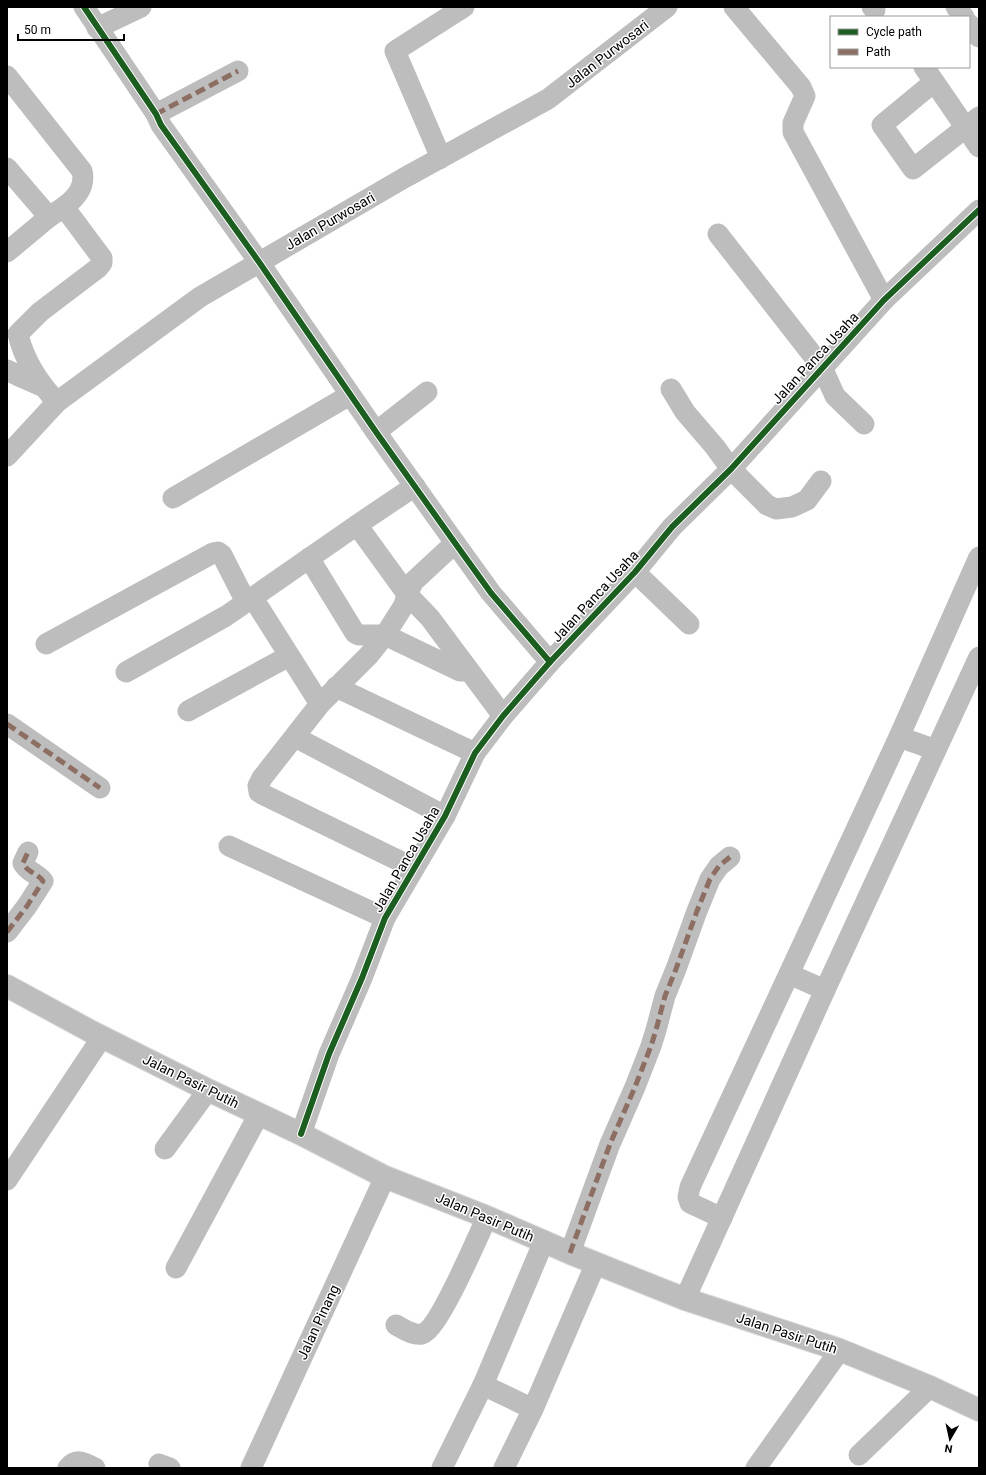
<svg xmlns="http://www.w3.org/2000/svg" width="986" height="1475" font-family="Roboto,sans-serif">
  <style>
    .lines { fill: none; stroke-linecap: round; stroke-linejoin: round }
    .highway-casing { stroke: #dbdbdb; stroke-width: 24 }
    .minor { stroke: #bdbdbd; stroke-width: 21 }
    .highway { stroke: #bdbdbd; stroke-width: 22 }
    .quiet { stroke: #8d6e63; stroke-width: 5; stroke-dasharray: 10 5; stroke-linecap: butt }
    .cycleway-casing { stroke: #fff; stroke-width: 8 }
    .cycleway { stroke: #1b5e20; stroke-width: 6 }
    .labels { text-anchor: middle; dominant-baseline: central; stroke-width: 3; stroke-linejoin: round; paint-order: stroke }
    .street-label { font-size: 14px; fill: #000; stroke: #fff }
  </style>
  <rect width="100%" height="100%" fill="#fff"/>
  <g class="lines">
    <defs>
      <path id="highway" d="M7,986L92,1032L208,1090L301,1134L385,1177L487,1217L570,1253L685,1299L840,1350L930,1387L979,1410"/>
    </defs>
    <use href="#highway" class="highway-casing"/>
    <g class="minor">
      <path d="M84,7L156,114L161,125L259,262L376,432L455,543L491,593L550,662"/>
      <path d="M734,7L801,87L805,96L793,123V132L884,300"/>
      <path d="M872,7L875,10"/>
      <path d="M956,7L964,17"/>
      <path d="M969,24L979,37"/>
      <path d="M97,28L141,7"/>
      <path d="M924,67L979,147"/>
      <path d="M7,76L82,171C86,187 76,198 64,207"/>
      <path d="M934,82L882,125L913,169L979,117"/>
      <path d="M156,114L238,71"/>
      <path d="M441,158L395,51L464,7"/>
      <path d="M7,168L49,217"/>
      <path d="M718,234L822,367L835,396L864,424"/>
      <path d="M7,252L49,217L64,207L102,258V263L98,268L40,312L18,334C24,360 39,383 57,402"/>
      <path d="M7,370L19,376L42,386"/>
      <path d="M671,389L685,412L715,447L731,469L767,505L776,509L792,507L807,500L821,481"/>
      <path d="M376,432L427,392"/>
      <path d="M7,456L57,402L200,297L404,178L548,99L667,7"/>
      <path d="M173,498L350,395"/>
      <path d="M357,525L407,594L430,618L503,716"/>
      <path d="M309,558L355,633L359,635H385L460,671H468"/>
      <path d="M635,572L689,624"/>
      <path d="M253,598L320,704"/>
      <path d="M46,644L213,553L218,552L222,555L246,602"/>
      <path d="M126,672L226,616L357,525L415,486"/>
      <path d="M336,687L475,753"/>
      <path d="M188,711L289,656"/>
      <path d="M7,724L100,788"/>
      <path d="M295,737L445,816"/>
      <path d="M899,737L936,750"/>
      <path d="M229,846L385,918"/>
      <path d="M414,868L262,794L259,792L258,786L262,778L320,704L369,655L385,635L404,605L407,594L414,581L455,543"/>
      <path d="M7,932L27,906L43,881C37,873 27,872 23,863L28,852"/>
      <path d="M789,974L825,990"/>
      <path d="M301,1134L329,1054L362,978L385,918L445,816L475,753L503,716L550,662L635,572L672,527L731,469L884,300L979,210"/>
      <path d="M165,1149L208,1090"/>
      <path d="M7,1180L102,1037"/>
      <path d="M722,1218L690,1203L688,1197L690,1187L899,737L979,557"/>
      <path d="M570,1253L610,1144L635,1087L651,1046L656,1030L665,996L676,969L697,911L710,879L719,866L730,857"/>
      <path d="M176,1268L259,1114"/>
      <path d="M685,1299L825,990L979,657"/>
      <path d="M396,1325C404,1329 413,1336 422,1334C439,1329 478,1236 487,1217"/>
      <path d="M483,1385L533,1409"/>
      <path d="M859,1455L930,1387"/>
      <path d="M159,1464L170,1468"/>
      <path d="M68,1468C76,1457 85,1463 95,1468"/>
      <path d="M251,1468L385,1177"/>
      <path d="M442,1468L483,1385L544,1241"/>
      <path d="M504,1468L533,1409L596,1263"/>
      <path d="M756,1468L840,1350"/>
    </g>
    <use href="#highway" class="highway"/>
    <g class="quiet">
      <path d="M156,114L238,71"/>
      <path d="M7,724L100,788"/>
      <path d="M7,932L27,906L43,881C37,873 27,872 23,863L28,852"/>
      <path d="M570,1253L610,1144L635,1087L651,1046L656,1030L665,996L676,969L697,911L710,879L719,866L730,857"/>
    </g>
    <defs>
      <g id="cycleway">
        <path d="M84,7L156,114L161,125L259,262L376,432L455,543L491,593L550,662"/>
        <path d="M301,1134L329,1054L362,978L385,918L445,816L475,753L503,716L550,662L635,572L672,527L731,469L884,300L979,210"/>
      </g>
    </defs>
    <use href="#cycleway" class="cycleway-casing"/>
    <use href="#cycleway" class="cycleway"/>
  </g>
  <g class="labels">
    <g class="street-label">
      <text transform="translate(607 54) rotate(-38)">Jalan Purwosari</text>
      <text transform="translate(330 221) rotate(-30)">Jalan Purwosari</text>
      <text transform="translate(815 358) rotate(-47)">Jalan Panca Usaha</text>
      <text transform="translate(595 596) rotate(-47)">Jalan Panca Usaha</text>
      <text transform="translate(406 859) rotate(-60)">Jalan Panca Usaha</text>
      <text transform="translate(191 1081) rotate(26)">Jalan Pasir Putih</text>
      <text transform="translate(485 1217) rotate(23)">Jalan Pasir Putih</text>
      <text transform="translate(318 1322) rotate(-65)">Jalan Pinang</text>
      <text transform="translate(787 1333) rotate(18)">Jalan Pasir Putih</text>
    </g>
  </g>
  <rect width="986" height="1475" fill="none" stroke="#000000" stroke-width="16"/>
  <rect x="830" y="16" width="140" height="52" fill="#ffffff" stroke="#999999"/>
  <rect x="838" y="29" width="20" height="6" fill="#1b5e20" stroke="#999999"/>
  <text x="866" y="36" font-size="12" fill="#000000">Cycle path</text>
  <rect x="838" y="49" width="20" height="6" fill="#8d6e63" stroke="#999999"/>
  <text x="866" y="56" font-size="12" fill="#000000">Path</text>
  <g transform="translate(950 1439) rotate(189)" stroke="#ffffff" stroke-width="3" paint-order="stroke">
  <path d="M0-3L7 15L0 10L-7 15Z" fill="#000000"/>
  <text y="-6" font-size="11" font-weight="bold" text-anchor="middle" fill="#000000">N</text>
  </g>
  <path d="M18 34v6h106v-6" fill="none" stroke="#000000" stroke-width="2"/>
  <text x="24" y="34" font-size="12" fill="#000000" stroke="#ffffff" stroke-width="3" paint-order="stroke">50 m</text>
</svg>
